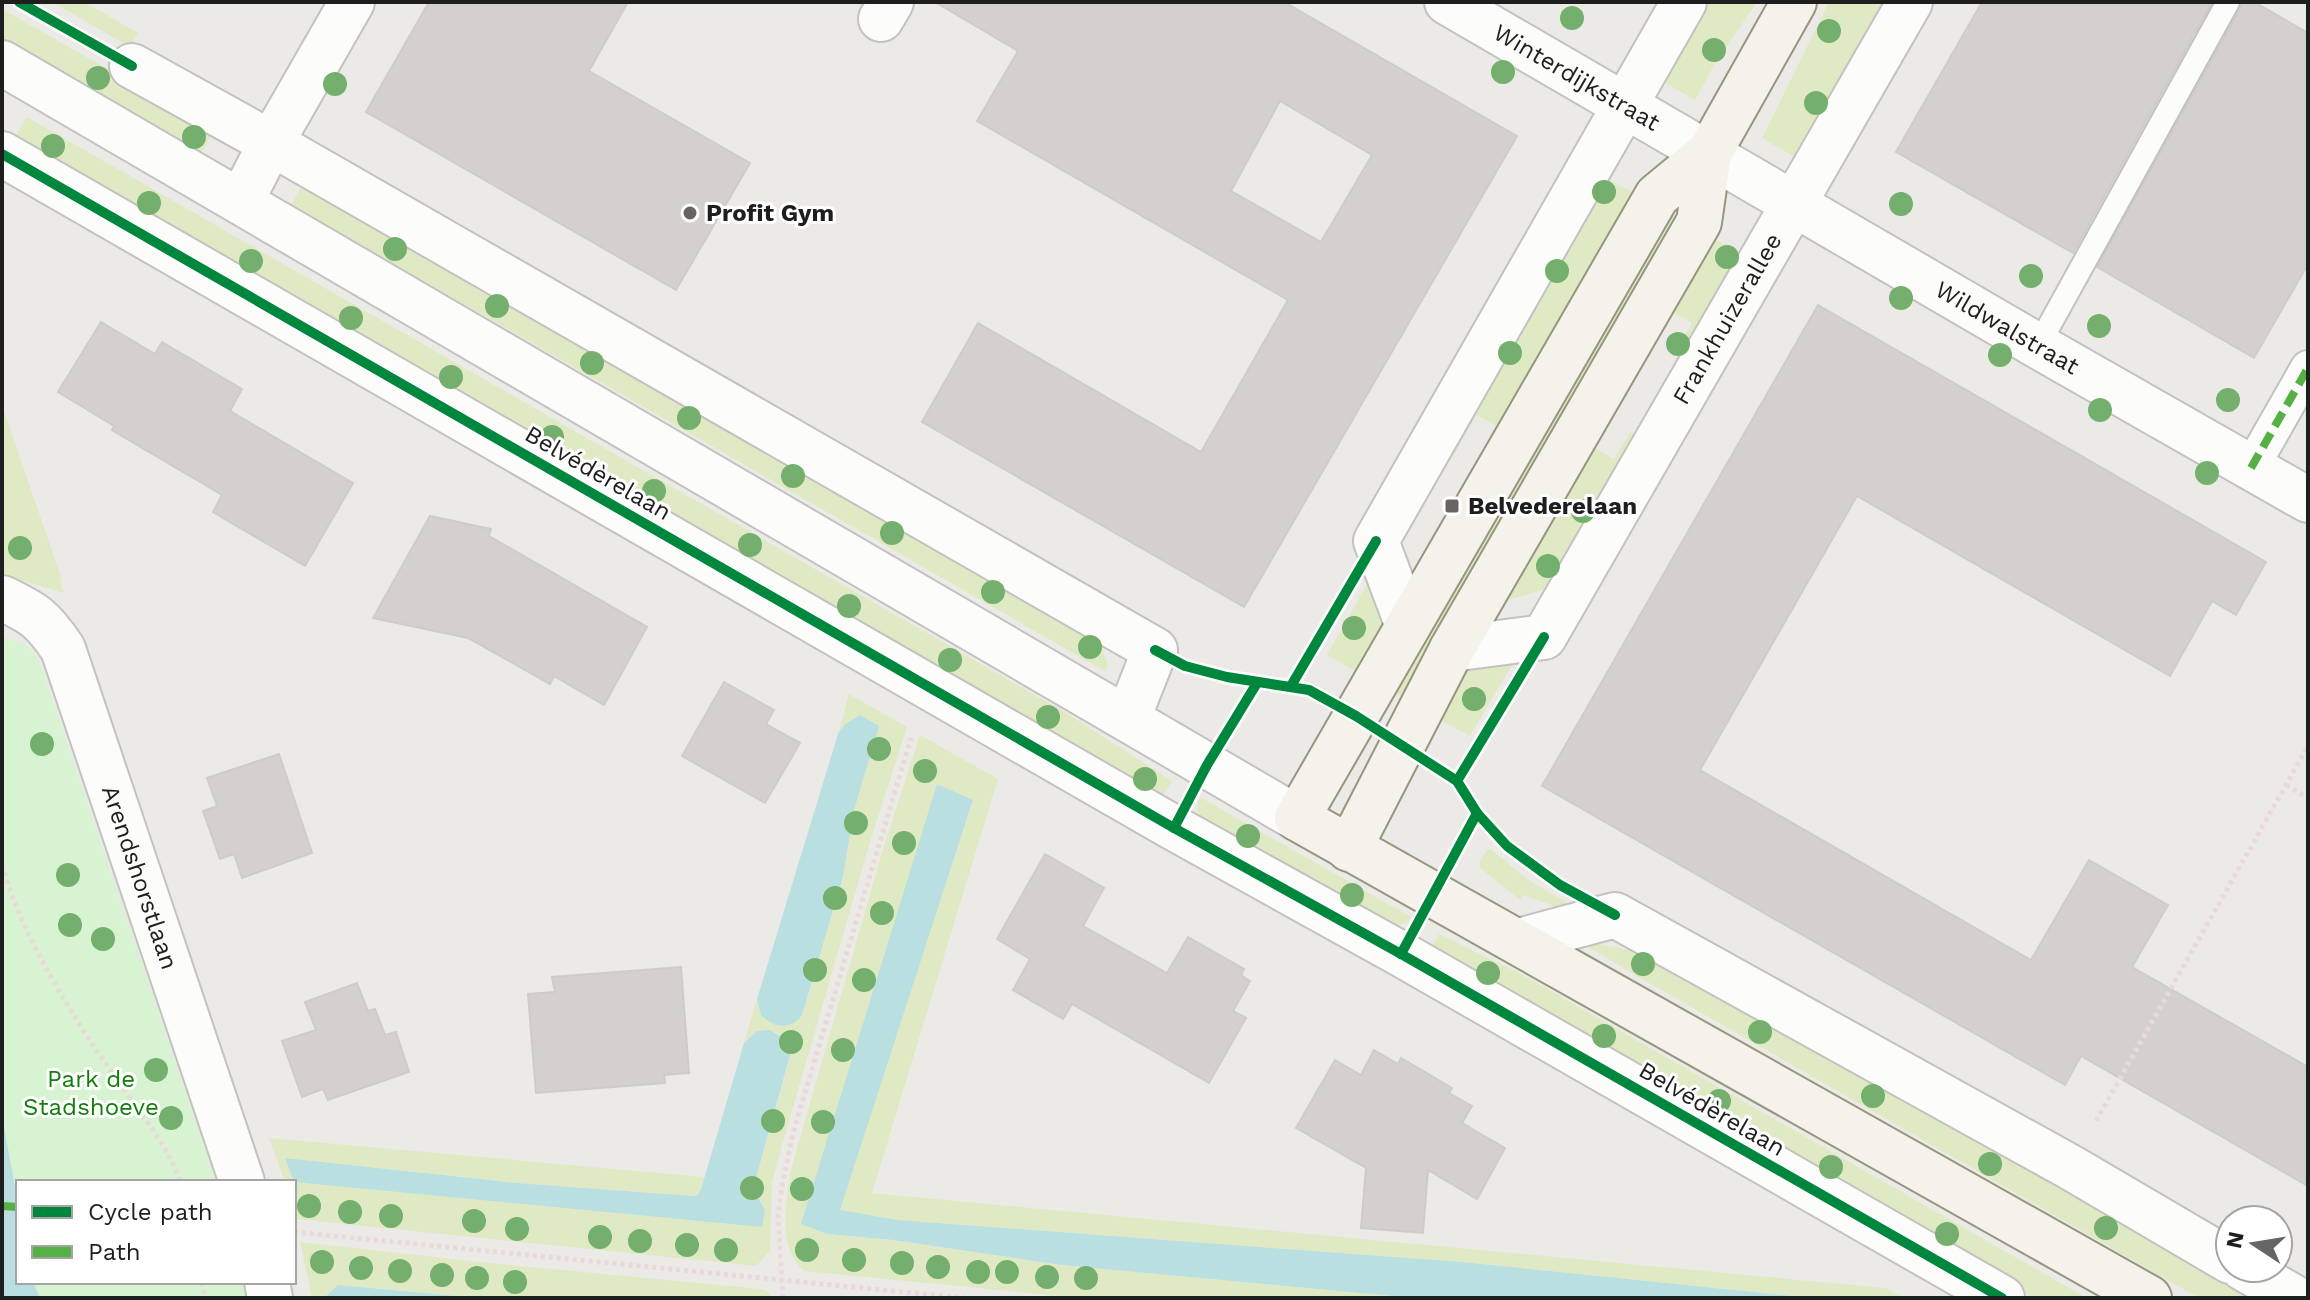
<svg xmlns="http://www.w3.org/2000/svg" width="2310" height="1300" font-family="'Work Sans',sans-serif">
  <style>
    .grass { fill: #dfeac5 }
    .park { fill: #d7f3d2 }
    .water { fill: #badfe1 }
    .building { fill: #d3d0ce; stroke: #cfcbc8; stroke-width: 2; fill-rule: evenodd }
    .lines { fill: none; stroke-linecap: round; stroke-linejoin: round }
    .service-casing { stroke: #c3c2c1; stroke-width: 26 }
    .pedestrian-casing { stroke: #c3c2c1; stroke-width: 38 }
    .minor-casing { stroke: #c3c2c1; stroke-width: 48 }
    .tertiary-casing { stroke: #c3c2c1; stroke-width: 48 }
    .secondary-casing { stroke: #97957e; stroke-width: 48 }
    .path { stroke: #ead9d9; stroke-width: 5; stroke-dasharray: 4 4; stroke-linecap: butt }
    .service { stroke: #fcfcfb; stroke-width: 22 }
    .pedestrian { stroke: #fcfcfb; stroke-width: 34 }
    .minor { stroke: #fcfcfb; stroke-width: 44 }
    .tertiary { stroke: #fcfcfb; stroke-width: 44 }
    .secondary { stroke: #f4f2ea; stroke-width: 44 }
    .quiet { stroke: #55b145; stroke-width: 8; stroke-dasharray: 16 8; stroke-linecap: butt }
    .cycleway-casing { stroke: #fff; stroke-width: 15 }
    .cycleway { stroke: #00873e; stroke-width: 10 }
    .tree { fill: #75af6d }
    .poi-dot { fill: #666564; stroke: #fff; stroke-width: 3 }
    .labels { text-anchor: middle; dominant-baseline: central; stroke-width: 6; stroke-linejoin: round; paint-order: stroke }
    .street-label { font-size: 24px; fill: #1e1e1e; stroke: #fff }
    .poi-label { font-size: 24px; font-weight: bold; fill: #1e1e1e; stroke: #fff; text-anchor: start }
    .park-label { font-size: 24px; fill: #137f0a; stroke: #fff }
  </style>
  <rect width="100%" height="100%" fill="#eceae7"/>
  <g class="grass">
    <path d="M52,2H84L138,33L130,47Z"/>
    <path d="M1700,2H1757L1713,67L1695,100L1657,78Z"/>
    <path d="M1829,2H1891L1800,160L1762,138Z"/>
    <path d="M2,9L215,130L201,153L2,41Z"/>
    <path d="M27,117L1068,714L1172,781L1161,798L13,140Z"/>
    <path d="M1601,175L1639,196L1504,431L1477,415L1444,471L1435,465Z"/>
    <path d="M305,181L1104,638L1100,644L1108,665L1106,672L291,205Z"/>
    <path d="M1662,210L1683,222L1409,701L1386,689Z"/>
    <path d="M1706,234L1745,256L1688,357L1669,345L1676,334L1683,338L1692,323L1664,307Z"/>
    <path d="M2,405L62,580L60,582L64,593L2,575Z"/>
    <path d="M1630,432L1641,437L1553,593L1546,589L1504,601L1587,443L1614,459Z"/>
    <path d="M1367,584L1374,588L1387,622L1360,674L1327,655Z"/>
    <path d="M1505,661L1512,665L1470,736L1438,719L1462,673Z"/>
    <path d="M849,694L907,727L870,842L782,1145L772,1183L770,1251L756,1266L295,1219L294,1182H285L269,1138L704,1177L700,1192L693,1196L517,1183L286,1158L294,1182L765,1210L753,1189L790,1058C785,1038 781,1028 757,1031L744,1043L757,999L764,1019L802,1015L843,877L854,810L844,725L838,734Z"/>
    <path d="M920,735L998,779L872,1193L1886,1288L1903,1298H1812L1462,1262L897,1220L839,1210L973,801L937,784L827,1234L893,1240L1061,1265L1414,1298H1078L804,1271C777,1246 786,1207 790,1173L882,852Z"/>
    <path d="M1200,797L1411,917L1409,921L1394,927L1199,818L1197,806Z"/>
    <path d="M1487,849H1491L1524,877L1567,903L1562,909L1523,895L1520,900L1480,868L1479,863Z"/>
    <path d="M1439,934L1521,974L2087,1298H2034L1429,951Z"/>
    <path d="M1593,943L1635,951L1639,945L2255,1298H2199L1635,975L1588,947Z"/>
    <path d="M300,1242L490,1263L762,1289L767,1291L773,1298H479L338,1285L324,1298H312Z"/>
  </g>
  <path class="park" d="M2,637C20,642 31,645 40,663L216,1182H18V1282H242L246,1298H2Z"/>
  <g class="water">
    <path d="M860,715L879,726L854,810L843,877L802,1015C791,1031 773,1028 761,1015L757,999L838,734L844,725Z"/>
    <path d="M937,784L973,800L840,1210L897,1220L1462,1262L1812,1298H1414L1061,1265L893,1240L827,1234L801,1224Z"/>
    <path d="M770,1030L785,1039L791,1052L753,1189L765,1210L762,1227L294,1182L285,1158L517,1183L693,1196L697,1195L701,1189L744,1043L757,1031Z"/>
    <path d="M2,1117L18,1202V1282H33L40,1298H2Z"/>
    <path d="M338,1285L479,1298H324Z"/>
  </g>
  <g class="building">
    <path d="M429,2H628L589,71L750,163L676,290L366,112Z"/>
    <path d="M935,2H1284L1517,136L1244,607L922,422L978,323L1201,452L1288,300L977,121L1018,51ZM1280,101L1372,155L1321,242L1231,191Z"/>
    <path d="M1982,2H2212L2073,253L1896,152Z"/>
    <path d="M2242,2H2254L2308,33V264L2254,358L2097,267L2240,9Z"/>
    <path d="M1818,305L2266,562L2236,615L2212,601L2170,676L1857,496L1700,770L2031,960L2089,860L2168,905L2132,967L2308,1067V1186L2081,1056L2065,1085L1542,786Z"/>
    <path d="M101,322L155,354L162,342L242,389L230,411L353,483L305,566L213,512L222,495L112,430L114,426L58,392Z"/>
    <path d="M430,516L491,529L489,536L647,627L604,705L554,676L550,684L468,638L373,618Z"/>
    <path d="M724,682L774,710L766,724L800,743L765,803L682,756Z"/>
    <path d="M279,754L312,853L242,878L234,854L220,859L203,811L217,806L207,778Z"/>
    <path d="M1045,854L1104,888L1083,926L1167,973L1188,937L1244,969L1241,975L1250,981L1233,1011L1246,1018L1209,1083L1072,1004L1063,1019L1013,990L1030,959L997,939Z"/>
    <path d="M681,967L689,1073L664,1075L665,1083L536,1093L528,994L555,992L552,977Z"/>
    <path d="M357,983L368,1011L375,1009L385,1035L396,1032L409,1072L328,1100L323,1089L302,1097L282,1041L316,1030L305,1002Z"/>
    <path d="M1374,1050L1398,1064L1401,1058L1452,1088L1449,1093L1472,1106L1462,1123L1505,1148L1477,1199L1428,1170L1423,1233L1361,1228L1366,1168L1296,1128L1335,1060L1361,1075Z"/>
  </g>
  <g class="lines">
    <defs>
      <path id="service" d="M2038,346L2228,2"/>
      <path id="pedestrian" d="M2251,468L2308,368"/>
      <g id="minor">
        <path id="s1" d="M1447,2L2038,346L2308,500"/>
        <path d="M881,19L891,2"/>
        <path d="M132,66L271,143L1155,650L1128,718"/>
        <path d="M2,154L1174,828L1401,954L2002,1298"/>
        <path d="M241,201L271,143L352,2"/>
        <path id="s2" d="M2,598C34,613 43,619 63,649L242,1182"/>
        <path d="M1408,626L1376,541L1684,2"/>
        <path id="s3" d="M1452,649L1544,637L1910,2"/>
        <path d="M1519,941L1615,915L2070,1167L2230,1261"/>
        <path d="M2243,1268L2295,1298"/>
        <path d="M267,1282L270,1298"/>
      </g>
      <path id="tertiary" d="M2,63L1297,818"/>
      <g id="secondary">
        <path d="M1794,2L1709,153L1657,196L1297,818L2149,1298"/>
        <path d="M1349,849L1452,649L1699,222L1709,153"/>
      </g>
    </defs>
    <use href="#service" class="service-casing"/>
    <use href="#pedestrian" class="pedestrian-casing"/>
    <use href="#minor" class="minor-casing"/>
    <use href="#tertiary" class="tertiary-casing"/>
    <use href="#secondary" class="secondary-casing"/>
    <g class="path">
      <path d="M2286,785L2308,798"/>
      <path d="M2,865C21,933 68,1010 108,1067C129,1098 171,1148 180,1182"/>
      <path d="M2096,1121L2308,746"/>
      <path d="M294,1232L965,1298"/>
      <path d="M202,1282L205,1298"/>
      <path d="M783,1298L778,1215L782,1186L793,1133L911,738"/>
    </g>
    <use href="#service" class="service"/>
    <use href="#pedestrian" class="pedestrian"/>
    <use href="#minor" class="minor"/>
    <use href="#tertiary" class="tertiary"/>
    <use href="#secondary" class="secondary"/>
    <g class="quiet">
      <path d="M2251,468L2308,368"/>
      <path d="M2,1206L18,1207"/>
    </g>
    <defs>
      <g id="cycleway">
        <path d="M19,2L132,66"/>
        <path d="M2,154L1174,828L1401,954L2002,1298"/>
        <path d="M1155,650L1185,666L1227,677L1309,690L1356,716L1457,781L1477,813L1507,846L1560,885L1615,915"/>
        <path d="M1291,686L1376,541"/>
        <path d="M1457,781L1544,637"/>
        <path d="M1174,828L1207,765L1257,683"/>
        <path d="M1401,954L1477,813"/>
      </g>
    </defs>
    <use href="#cycleway" class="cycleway-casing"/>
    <use href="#cycleway" class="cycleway"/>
  </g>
  <g class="tree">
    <circle cx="1572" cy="18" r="12"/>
    <circle cx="1829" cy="31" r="12"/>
    <circle cx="1714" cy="50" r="12"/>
    <circle cx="1503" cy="72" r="12"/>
    <circle cx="98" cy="78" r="12"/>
    <circle cx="335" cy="84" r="12"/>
    <circle cx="1816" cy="103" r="12"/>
    <circle cx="194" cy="137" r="12"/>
    <circle cx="53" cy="146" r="12"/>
    <circle cx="1604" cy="192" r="12"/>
    <circle cx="149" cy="203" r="12"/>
    <circle cx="1901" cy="204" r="12"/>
    <circle cx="395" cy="249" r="12"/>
    <circle cx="1727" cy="257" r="12"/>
    <circle cx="251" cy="261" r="12"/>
    <circle cx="1557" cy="271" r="12"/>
    <circle cx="2031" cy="276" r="12"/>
    <circle cx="1901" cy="298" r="12"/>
    <circle cx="497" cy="306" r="12"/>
    <circle cx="351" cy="318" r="12"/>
    <circle cx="2099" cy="326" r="12"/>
    <circle cx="1678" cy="344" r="12"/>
    <circle cx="1510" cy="353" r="12"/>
    <circle cx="2000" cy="355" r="12"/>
    <circle cx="592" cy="363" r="12"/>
    <circle cx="451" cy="377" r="12"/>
    <circle cx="2228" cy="400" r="12"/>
    <circle cx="2100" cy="410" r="12"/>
    <circle cx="689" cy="418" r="12"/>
    <circle cx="552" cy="437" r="12"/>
    <circle cx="2207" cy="473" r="12"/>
    <circle cx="793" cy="476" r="12"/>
    <circle cx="654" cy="491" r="12"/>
    <circle cx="1583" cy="511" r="12"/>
    <circle cx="892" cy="533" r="12"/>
    <circle cx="750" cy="545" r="12"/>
    <circle cx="20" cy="548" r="12"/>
    <circle cx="1548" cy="566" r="12"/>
    <circle cx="993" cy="592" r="12"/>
    <circle cx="849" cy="606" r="12"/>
    <circle cx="1354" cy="628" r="12"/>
    <circle cx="1090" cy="647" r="12"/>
    <circle cx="950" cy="660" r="12"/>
    <circle cx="1474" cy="699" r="12"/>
    <circle cx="1048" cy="717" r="12"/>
    <circle cx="42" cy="744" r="12"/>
    <circle cx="879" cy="749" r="12"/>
    <circle cx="925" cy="771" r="12"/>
    <circle cx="1145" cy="779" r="12"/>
    <circle cx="856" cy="823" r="12"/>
    <circle cx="1248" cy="836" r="12"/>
    <circle cx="904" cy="843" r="12"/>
    <circle cx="68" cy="875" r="12"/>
    <circle cx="1352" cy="895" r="12"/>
    <circle cx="835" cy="898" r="12"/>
    <circle cx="882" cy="913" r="12"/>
    <circle cx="70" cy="925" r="12"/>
    <circle cx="103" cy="939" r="12"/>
    <circle cx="1643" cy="964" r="12"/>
    <circle cx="815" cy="970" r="12"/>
    <circle cx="1488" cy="973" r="12"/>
    <circle cx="864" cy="980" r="12"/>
    <circle cx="1760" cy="1032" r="12"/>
    <circle cx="1604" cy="1036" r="12"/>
    <circle cx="791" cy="1042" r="12"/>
    <circle cx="843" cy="1050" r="12"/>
    <circle cx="156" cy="1070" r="12"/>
    <circle cx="1873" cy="1096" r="12"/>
    <circle cx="1719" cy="1101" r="12"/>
    <circle cx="171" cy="1118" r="12"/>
    <circle cx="773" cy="1121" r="12"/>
    <circle cx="823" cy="1122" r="12"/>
    <circle cx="1990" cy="1164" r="12"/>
    <circle cx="1831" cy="1167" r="12"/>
    <circle cx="752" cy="1188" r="12"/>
    <circle cx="802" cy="1189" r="12"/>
    <circle cx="309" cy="1206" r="12"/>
    <circle cx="350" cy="1212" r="12"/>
    <circle cx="391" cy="1216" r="12"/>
    <circle cx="474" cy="1221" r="12"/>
    <circle cx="2106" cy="1228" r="12"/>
    <circle cx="517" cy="1229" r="12"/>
    <circle cx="1947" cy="1234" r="12"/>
    <circle cx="600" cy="1237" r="12"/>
    <circle cx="640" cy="1241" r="12"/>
    <circle cx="687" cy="1245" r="12"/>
    <circle cx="726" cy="1250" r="12"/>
    <circle cx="807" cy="1250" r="12"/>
    <circle cx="854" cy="1260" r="12"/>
    <circle cx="322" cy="1262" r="12"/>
    <circle cx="902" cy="1263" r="12"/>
    <circle cx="938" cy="1267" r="12"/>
    <circle cx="361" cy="1268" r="12"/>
    <circle cx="400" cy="1271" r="12"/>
    <circle cx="978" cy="1272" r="12"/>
    <circle cx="1007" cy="1272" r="12"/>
    <circle cx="442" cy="1275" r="12"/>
    <circle cx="1047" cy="1277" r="12"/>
    <circle cx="477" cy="1278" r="12"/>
    <circle cx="1086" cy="1278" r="12"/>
    <circle cx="515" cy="1282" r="12"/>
  </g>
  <g class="poi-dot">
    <circle cx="690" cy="213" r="8"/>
    <rect x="1444" y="498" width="16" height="16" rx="4"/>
  </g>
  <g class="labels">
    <g class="street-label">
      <text stroke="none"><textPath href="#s1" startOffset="150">Winterdijkstraat</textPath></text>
      <text stroke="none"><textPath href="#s3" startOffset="460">Frankhuizerallee</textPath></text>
      <text stroke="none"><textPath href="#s1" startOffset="648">Wildwalstraat</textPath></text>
      <text transform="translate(598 473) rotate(30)">Belvédèrelaan</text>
      <text stroke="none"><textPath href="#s2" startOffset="322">Arendshorstlaan</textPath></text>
      <text transform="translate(1712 1109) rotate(30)">Belvédèrelaan</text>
    </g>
    <g class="poi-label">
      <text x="706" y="213">Profit Gym</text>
      <text x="1468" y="506">Belvederelaan</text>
    </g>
    <g class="park-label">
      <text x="91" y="1079">Park de<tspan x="91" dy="28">Stadshoeve</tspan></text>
    </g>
  </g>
  <rect width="2310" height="1300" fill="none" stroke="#1e1e1e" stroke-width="8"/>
  <rect x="16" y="1180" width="280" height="104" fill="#ffffff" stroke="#a5a5a5" stroke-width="2"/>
  <rect x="32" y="1206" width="40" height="12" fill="#00873e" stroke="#a5a5a5" stroke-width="2"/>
  <text x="88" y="1220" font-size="24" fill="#1e1e1e">Cycle path</text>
  <rect x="32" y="1246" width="40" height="12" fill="#55b145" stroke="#a5a5a5" stroke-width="2"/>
  <text x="88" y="1260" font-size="24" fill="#1e1e1e">Path</text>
  <g transform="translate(2254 1244) rotate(282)"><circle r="38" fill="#ffffff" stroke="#a5a5a5" stroke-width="2"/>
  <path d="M0-6L14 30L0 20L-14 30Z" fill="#666564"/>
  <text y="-12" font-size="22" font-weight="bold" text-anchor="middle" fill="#1e1e1e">N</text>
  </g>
</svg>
